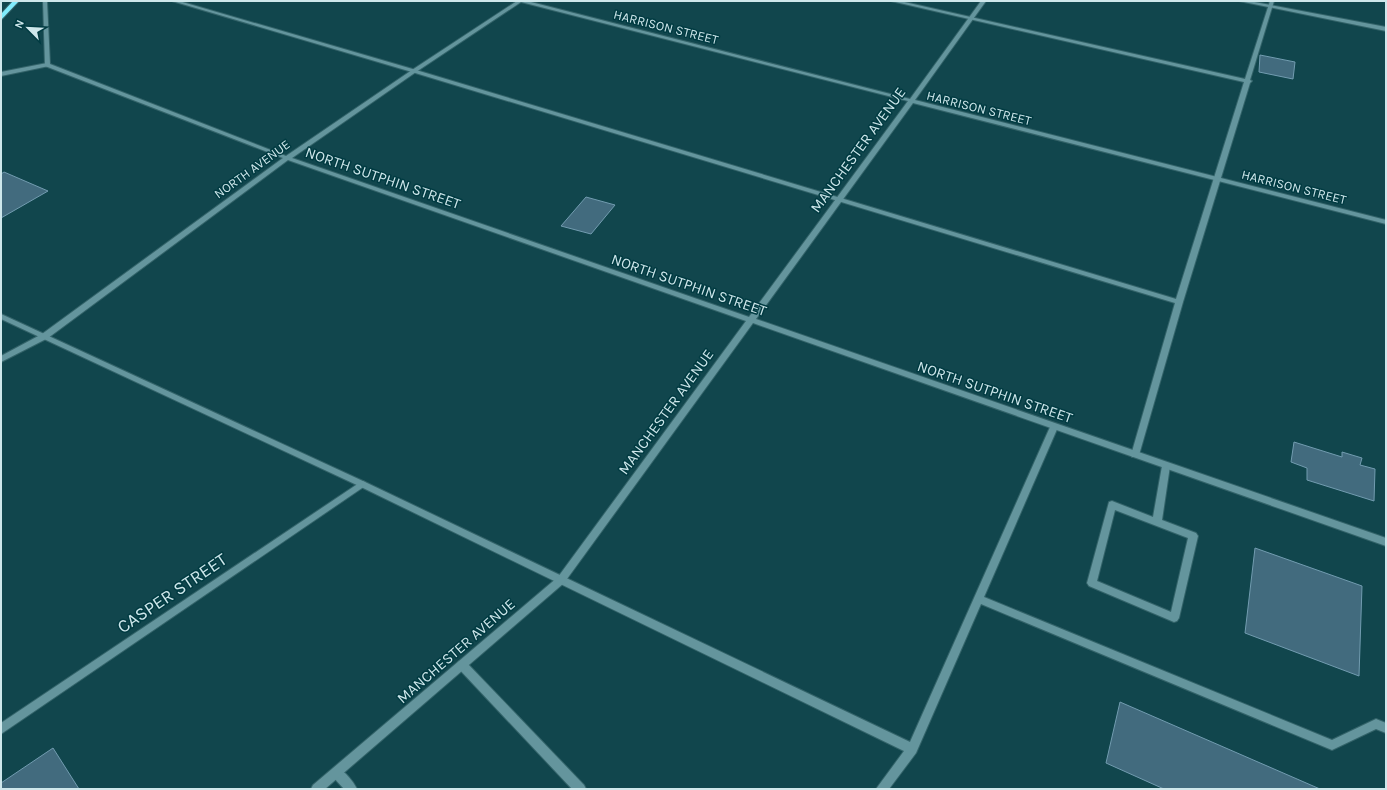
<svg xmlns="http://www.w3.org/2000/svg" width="1387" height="790" font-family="Karla,sans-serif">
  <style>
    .building { fill: #426b7e; stroke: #729cb0 }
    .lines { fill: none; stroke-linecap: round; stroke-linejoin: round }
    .service-casing { stroke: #336369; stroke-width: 2 }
    .minor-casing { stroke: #336369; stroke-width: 2 }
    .primary-casing { stroke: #336369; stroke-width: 2 }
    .service { fill: #64959d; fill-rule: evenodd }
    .minor { fill: #64959d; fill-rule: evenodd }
    .primary { fill: #81ecfc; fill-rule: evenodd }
    .labels { text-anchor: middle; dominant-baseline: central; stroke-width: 3; stroke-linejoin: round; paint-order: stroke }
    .far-street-label { font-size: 13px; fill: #cee7eb; stroke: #013b42 }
    .street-label { font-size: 15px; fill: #cee7eb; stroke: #013b42 }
    .near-street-label { font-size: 18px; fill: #cee7eb; stroke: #013b42 }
  </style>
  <rect width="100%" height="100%" fill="#11464d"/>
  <g class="building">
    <path d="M1260,55L1295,62L1293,79L1259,72Z"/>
    <path d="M4,172L48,191L1,218V174Z"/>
    <path d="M586,197L615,205L591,234L561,226Z"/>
    <path d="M1294,442L1342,457V452L1362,458L1360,465L1375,469L1374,501L1307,480V468L1291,462Z"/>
    <path d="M1255,548L1362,586L1359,676L1245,633Z"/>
    <path d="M1120,702L1320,789H1164L1106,763Z"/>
    <path d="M53,748L79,789H1V783Z"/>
  </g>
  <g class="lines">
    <defs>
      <g id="service">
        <path d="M172,1H179L416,70L1176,299L1244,82L891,1H900L1245,79L1270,1H1274L1250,80L1252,81L1250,83L1183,302L1139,455L1138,457H1132L1131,455L1175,303L412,72Z"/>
        <path d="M47,63L49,64V66L1,76V72Z"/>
        <path d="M1,314L365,482L910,742L1050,427L1051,425H1057L1058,427L984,597L1332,740L1376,719L1386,723V733L1376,729L1332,750L981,604L916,753L889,789H876L904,751L359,486L1,319Z"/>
        <path d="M1166,463L1169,464L1170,466L1162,520L1196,533L1198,536L1179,618L1177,621L1174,622L1089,586L1087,583L1109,502L1112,501L1153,517L1162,466L1163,464ZM1115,510L1188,538L1171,612L1097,581Z"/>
        <path d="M462,660L466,662L584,785L586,789H572L458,668L457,665L458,662Z"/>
        <path d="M337,768C345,771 353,781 357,789H344L333,777L332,773L333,769Z"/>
      </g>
      <g id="minor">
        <path d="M43,1H47L50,64L286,156L412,70L517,1H527L910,99L981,1H986L915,100L1386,220V224L913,103L756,319L1386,538V546L753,323L564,583L325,789H311L313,785L558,577L746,321L288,160L48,338L1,362V356L42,334L283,158L45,66ZM521,2L908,101L749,317L292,158L416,72Z"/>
        <path d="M1239,1H1249L1386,27V31Z"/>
        <path d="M362,481L365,482L366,484L365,486L1,734V723Z"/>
      </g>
      <path id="primary" d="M13,1H19L1,20V14Z"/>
    </defs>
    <use href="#service" class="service-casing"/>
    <use href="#minor" class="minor-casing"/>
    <use href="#primary" class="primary-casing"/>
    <use href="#service" class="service"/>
    <use href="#minor" class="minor"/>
    <use href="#primary" class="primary"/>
  </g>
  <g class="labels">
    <g class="far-street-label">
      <text transform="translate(666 27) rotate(14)">HARRISON STREET</text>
      <text transform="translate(979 108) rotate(14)">HARRISON STREET</text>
      <text transform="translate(252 169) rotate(-36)">NORTH AVENUE</text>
      <text transform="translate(1294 187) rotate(14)">HARRISON STREET</text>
    </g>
    <g class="street-label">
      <text transform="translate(858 150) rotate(-54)">MANCHESTER AVENUE</text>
      <text transform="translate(383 178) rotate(19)">NORTH SUTPHIN STREET</text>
      <text transform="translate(689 285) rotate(19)">NORTH SUTPHIN STREET</text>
      <text transform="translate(995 392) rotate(19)">NORTH SUTPHIN STREET</text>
      <text transform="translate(666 412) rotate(-54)">MANCHESTER AVENUE</text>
      <text transform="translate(456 651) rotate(-41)">MANCHESTER AVENUE</text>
    </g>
    <g class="near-street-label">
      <text transform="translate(172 593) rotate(-34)">CASPER STREET</text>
    </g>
  </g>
  <rect width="1387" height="790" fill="none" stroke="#cee7eb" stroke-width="4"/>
  <g transform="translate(28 28) rotate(294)" stroke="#013b42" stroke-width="3" paint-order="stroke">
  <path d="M0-3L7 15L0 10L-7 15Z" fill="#cee7eb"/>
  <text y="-6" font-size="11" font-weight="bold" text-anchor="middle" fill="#cee7eb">N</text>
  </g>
</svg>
